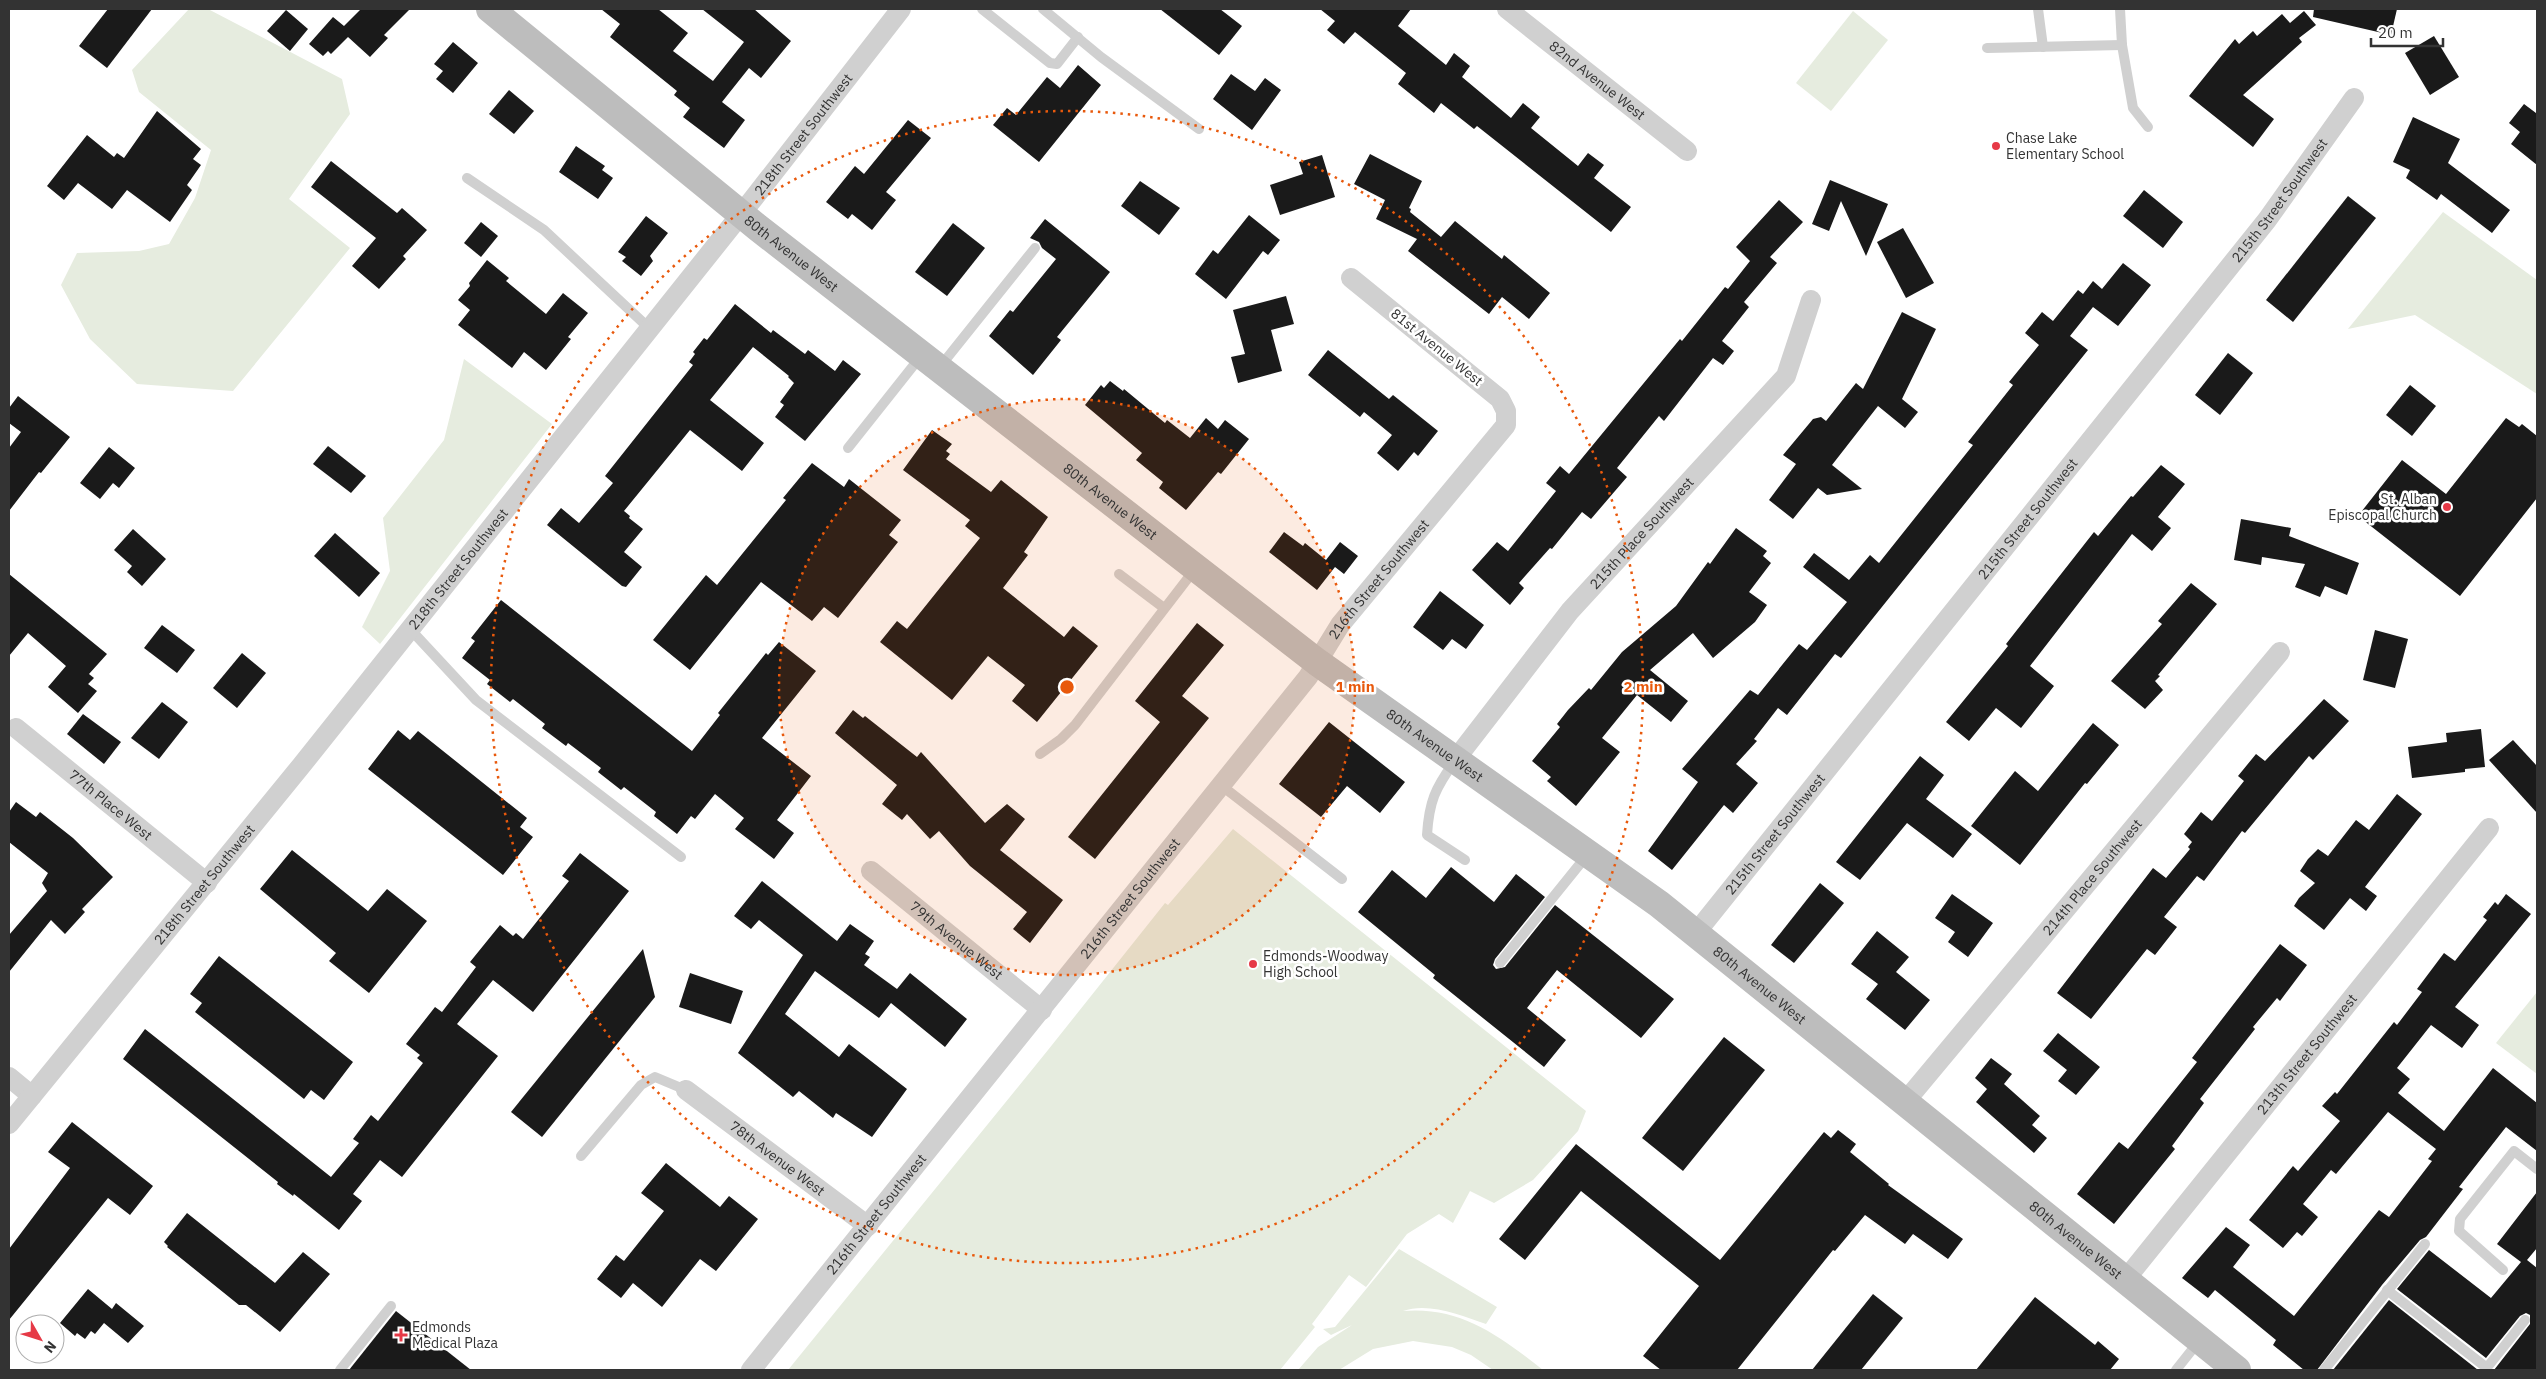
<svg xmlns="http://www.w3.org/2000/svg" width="2546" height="1379" font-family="'IBM Plex Sans',sans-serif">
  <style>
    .green { fill: #e6ecdf }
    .building { fill: #1a1a1a }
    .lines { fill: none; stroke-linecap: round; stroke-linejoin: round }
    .lane { stroke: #d0d0d0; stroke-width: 10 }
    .street { stroke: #d0d0d0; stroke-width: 20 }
    .secondary { stroke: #bdbdbd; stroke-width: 28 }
    .ring { fill: none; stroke: #e8590c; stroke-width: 2.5; stroke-dasharray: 2.5 5 }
    .poi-dot { fill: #e63946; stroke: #fff; stroke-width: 2 }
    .labels { text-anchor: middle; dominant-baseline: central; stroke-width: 5; stroke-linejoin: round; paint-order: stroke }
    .street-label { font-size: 14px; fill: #333; stroke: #fff }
    .poi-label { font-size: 14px; fill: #333; stroke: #fff; text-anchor: start }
    .centre { fill: #e8590c; stroke: #fff; stroke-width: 2.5 }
    .ring-label { font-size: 15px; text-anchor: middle; font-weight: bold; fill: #e8590c; stroke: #fff; stroke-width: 5; stroke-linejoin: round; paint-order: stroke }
  </style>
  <rect width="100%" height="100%" fill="#fff"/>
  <g class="green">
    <path d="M189,9H208L342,79L350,114L289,199L350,248L233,391L137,384L90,339L61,285L77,253L139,251L169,244L195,198L211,150L139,92L132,70Z"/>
    <path d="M1853,11L1888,40L1831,111L1796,83Z"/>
    <path d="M2443,212L2537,280V394L2415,315L2348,329Z"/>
    <path d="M464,359L552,424L380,644L362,627L390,571L383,518L444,440Z"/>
    <path d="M1233,829L1586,1111L1578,1131L1533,1180L1494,1203L1470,1191L1453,1223L1439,1214L1407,1234L1366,1287L1349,1275L1312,1324L1315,1327L1280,1370H788L1048,1050L1165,903L1168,905Z"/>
    <path d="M2537,992V1074L2496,1043Z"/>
    <path d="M1399,1249L1497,1307L1486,1324C1461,1315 1428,1302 1403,1311C1460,1306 1500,1336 1543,1370H1493L1471,1355L1452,1347L1413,1341L1373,1349L1339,1370H1298L1318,1347L1352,1325L1331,1335L1323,1329L1335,1327Z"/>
  </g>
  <g class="building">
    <path d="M108,9H152L107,68L79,46Z"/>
    <path d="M361,9H410L384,35L388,38L370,57L348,37L331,54L328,51L323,56L309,44L333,17L344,26Z"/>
    <path d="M601,9H658L688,33L673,51L713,81L744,42L702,9H754L791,41L761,78L749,68L722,102L745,120L724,148L683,117L690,108L674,95L677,91L610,37L620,24Z"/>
    <path d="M1160,9H1220L1242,26L1219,55Z"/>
    <path d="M1320,9H1411L1398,26L1446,65L1454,53L1470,66L1462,77L1511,118L1523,103L1540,117L1531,128L1578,166L1588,153L1604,165L1594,178L1631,207L1611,232L1477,126L1474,129L1441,103L1434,113L1398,84L1406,73L1355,32L1344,44L1327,30L1335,21Z"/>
    <path d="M2314,9H2397L2391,35L2313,17Z"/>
    <path d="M286,10L308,29L290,51L267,31Z"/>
    <path d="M2304,11L2316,25L2299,38L2302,42L2243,95L2274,119L2253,147L2189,96L2235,39L2239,44L2253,31L2257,36L2282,14L2290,23Z"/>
    <path d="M2434,36L2459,77L2430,95L2405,53Z"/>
    <path d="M453,42L478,63L453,93L436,79L443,71L434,64Z"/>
    <path d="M1078,65L1101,85L1039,162L993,125L1007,108L1016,115L1047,77L1060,88Z"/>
    <path d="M1231,74L1255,91L1265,78L1281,90L1252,130L1213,99Z"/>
    <path d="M509,90L534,111L514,134L489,114Z"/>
    <path d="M2524,104L2536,113L2537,111V165L2511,144L2520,132L2509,123Z"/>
    <path d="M157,111L201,149L193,159L201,165L187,185L192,190L170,222L127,190L112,209L78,183L64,200L47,186L87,135L114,157L117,153L124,158Z"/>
    <path d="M2413,117L2460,139L2448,163L2510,210L2492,233L2441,194L2437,200L2406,178L2410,170L2393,162Z"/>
    <path d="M908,120L931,138L886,192L896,200L872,230L852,214L848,219L826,202L855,166L864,174Z"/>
    <path d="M576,146L605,166L602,170L613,178L598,199L559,172Z"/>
    <path d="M1370,154L1422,181L1409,208L1411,209L1410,212L1441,237L1455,221L1502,259L1504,255L1550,293L1529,319L1502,297L1489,314L1408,251L1417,239L1376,219L1385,200L1354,184Z"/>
    <path d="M1322,155L1335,197L1280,215L1270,185L1303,174L1299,162Z"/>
    <path d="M331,161L397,213L402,208L427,230L403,256L406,259L379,289L352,266L376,238L311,187Z"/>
    <path d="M1830,180L1888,204L1866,256L1841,201L1829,231L1812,224Z"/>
    <path d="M1140,181L1180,208L1159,235L1121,206Z"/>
    <path d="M2144,190L2183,222L2163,248L2123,216Z"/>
    <path d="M2348,196L2376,218L2293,322L2266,300Z"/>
    <path d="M1779,200L1803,222L1770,257L1777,263L1744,302L1749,307L1722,341L1734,351L1723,365L1713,358L1664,421L1659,416L1617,468L1627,477L1591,519L1582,512L1552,549L1550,548L1519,583L1524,588L1510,605L1472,570L1497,542L1508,551L1556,491L1546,483L1560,466L1569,474L1680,339L1682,341L1725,287L1728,289L1750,261L1736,247Z"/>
    <path d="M1249,215L1280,240L1268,255L1263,251L1226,299L1195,274L1213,250L1218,254Z"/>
    <path d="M646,216L668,233L650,256L653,261L641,276L622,261L626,257L618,252Z"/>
    <path d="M1045,219L1110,272L1057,337L1061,340L1033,375L989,336L1010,310L1013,312L1056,259L1042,248L1039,242L1030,238Z"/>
    <path d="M481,222L498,236L481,257L464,243Z"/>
    <path d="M953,223L985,248L947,296L915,272Z"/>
    <path d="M1903,228L1934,283L1906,298L1877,242Z"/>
    <path d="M487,260L509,278L506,281L546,314L563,293L588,313L568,337L571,339L546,370L524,352L512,368L458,325L470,310L458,300L470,286L469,283Z"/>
    <path d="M2123,263L2151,285L2118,326L2093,307L2070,336L2088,350L1841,658L1835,654L1787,715L1778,708L1754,739L1757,741L1736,764L1758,783L1733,813L1724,805L1672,870L1648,851L1698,782L1682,769L1750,690L1758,695L1799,644L1807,650L1847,602L1803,567L1814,553L1849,580L1870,555L1879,563L1973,445L1968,442L2013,385L2009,382L2039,345L2025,333L2042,312L2053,321L2078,290L2083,294L2093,281L2102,289Z"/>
    <path d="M1286,296L1294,324L1271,330L1282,371L1238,383L1231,357L1245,354L1233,310Z"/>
    <path d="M735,304L771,333L773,330L805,354L808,350L835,371L843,360L861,374L805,441L775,417L784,405L780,402L794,383L788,377L789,376L753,347L710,400L764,443L742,471L690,430L624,511L630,516L629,518L643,529L624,552L642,567L626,587L622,586L547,525L561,508L579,523L613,483L605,476L693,365L689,362L695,354L693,352L704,338L707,340Z"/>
    <path d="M1902,312L1936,329L1902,399L1918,412L1905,428L1878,406L1832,465L1862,489L1827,495L1818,488L1793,519L1769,500L1796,464L1783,455L1813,419L1821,417L1826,421L1856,383L1863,389Z"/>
    <path d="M1328,350L1389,399L1393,395L1438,431L1418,456L1414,452L1398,471L1377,453L1392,435L1364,412L1360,417L1308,375Z"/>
    <path d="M2228,353L2253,373L2220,415L2195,395Z"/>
    <path d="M1110,381L1123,391L1124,389L1165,423L1167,420L1190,438L1206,418L1218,429L1225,420L1249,439L1221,474L1218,472L1186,510L1159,488L1163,482L1136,460L1142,453L1085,405L1101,385L1104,388Z"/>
    <path d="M2410,385L2436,406L2412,436L2386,415Z"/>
    <path d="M18,396L70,437L41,473L39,472L9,511V448L21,432L9,423V408Z"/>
    <path d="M2506,418L2519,427L2522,424L2537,436V498L2460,596L2358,516L2402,460L2446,494Z"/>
    <path d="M932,430L952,444L946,451L950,454L946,459L991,492L1001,480L1048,517L1024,552L1028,555L1003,588L1064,637L1073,626L1098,646L1037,722L1012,701L1025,685L988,656L952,700L880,642L897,621L907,629L980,538L965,526L970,520L903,470Z"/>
    <path d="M328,446L366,476L351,493L313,464Z"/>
    <path d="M109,447L135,468L119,488L113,483L100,499L80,483Z"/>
    <path d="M812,463L844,487L849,479L901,520L889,535L898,542L838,618L824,607L812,621L761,582L690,670L653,640L706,575L717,585L786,500L783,498Z"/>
    <path d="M2161,465L2185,484L2158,517L2171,528L2152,551L2132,534L2030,666L2054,686L2021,728L1996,708L1969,741L1946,722L2000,656L2008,646L2006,644L2094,532L2098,536L2131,496L2133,497Z"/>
    <path d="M2241,519L2291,528L2289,536L2359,563L2347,595L2325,586L2320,597L2295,587L2305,564L2262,557L2261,565L2234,560Z"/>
    <path d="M1736,528L1767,551L1763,556L1771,563L1749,592L1767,605L1755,622L1713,658L1693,633L1650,670L1688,701L1671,722L1637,695L1602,738L1620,752L1576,806L1547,781L1551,777L1532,761L1560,727L1557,724L1568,710L1589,688L1591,690L1622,652L1676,606L1708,562L1710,564Z"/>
    <path d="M133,529L166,559L142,586L127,572L132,566L114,550Z"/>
    <path d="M1284,532L1303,546L1305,543L1326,560L1340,542L1358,556L1344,574L1335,567L1317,590L1269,552Z"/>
    <path d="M335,533L380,573L359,597L314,556Z"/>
    <path d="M9,574L107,654L89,674L94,678L88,684L97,691L78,713L48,687L66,666L28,633L9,656Z"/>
    <path d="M2191,583L2217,604L2158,675L2160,676L2155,681L2163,690L2145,709L2111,681L2162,624L2158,621Z"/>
    <path d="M1440,591L1484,625L1466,649L1452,639L1443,650L1413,627Z"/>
    <path d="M501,600L692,751L720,715L718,713L766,653L768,655L779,642L816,671L762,738L811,776L777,820L794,833L774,859L735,829L744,818L715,794L695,819L691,816L677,834L654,816L656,812L624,787L621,790L598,772L601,768L568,743L566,746L542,728L545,724L513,699L510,702L487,684L490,680L462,658L475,641L471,638Z"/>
    <path d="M1197,623L1224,645L1182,696L1209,718L1095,859L1068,837L1160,722L1135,701Z"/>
    <path d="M162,625L195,650L177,673L144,648Z"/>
    <path d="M2375,630L2408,639L2395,688L2363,680Z"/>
    <path d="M242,653L266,673L237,708L213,688Z"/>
    <path d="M2324,699L2349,721L2313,760L2309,756L2245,833L2242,831L2204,881L2197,876L2164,917L2177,927L2155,955L2147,949L2091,1019L2057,993L2153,868L2166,878L2190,849L2188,847L2192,842L2184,834L2201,812L2212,821L2244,781L2238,776L2256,754L2265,761Z"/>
    <path d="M162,702L188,722L159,759L131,738Z"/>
    <path d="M853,710L863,718L865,716L917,757L921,752L985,823L1007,804L1025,819L1000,850L1063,900L1030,943L1013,929L1027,912L970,866L939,831L930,839L907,814L902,820L882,804L897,785L835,733Z"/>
    <path d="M83,714L121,742L104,764L67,734Z"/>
    <path d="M1329,722L1405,782L1380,813L1347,786L1321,817L1279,784Z"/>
    <path d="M2093,723L2119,745L2087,784L2085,783L2020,865L1971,826L2015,771L2038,791Z"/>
    <path d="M2481,729L2485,767L2465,769V772L2412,778L2408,747L2447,742L2446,733Z"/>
    <path d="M398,730L410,740L418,731L527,818L520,827L533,837L503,875L368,769Z"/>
    <path d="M2513,740L2537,766V813L2489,760Z"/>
    <path d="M1920,756L1944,775L1926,799L1972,834L1953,858L1907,823L1860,880L1836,862Z"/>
    <path d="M2397,794L2422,814L2365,887L2377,896L2366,911L2350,898L2324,930L2294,906L2299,898L2315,883L2300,871L2308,859L2318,849L2328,856L2356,820L2369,830Z"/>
    <path d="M16,802L36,817L40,812L73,838L113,877L82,909L85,912L65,934L51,920L9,972V935L47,891L42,883L48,873L9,842V812Z"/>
    <path d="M292,850L368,911L387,889L427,921L369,993L329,961L336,953L260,889Z"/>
    <path d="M580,853L629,891L533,1012L493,980L457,1024L498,1056L402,1177L380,1160L353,1194L362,1201L339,1230L294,1194L293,1196L277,1184L278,1182L123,1059L145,1029L331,1177L359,1143L353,1139L371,1115L378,1121L423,1063L417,1058L420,1055L406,1044L435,1007L442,1012L476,967L470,962L500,925L513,936L516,933L523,939L569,881L562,876Z"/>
    <path d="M1451,867L1494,902L1516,874L1545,897L1495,959L1493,965L1496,969L1505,967L1555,905L1674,999L1641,1038L1557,970L1527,1008L1566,1040L1544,1067L1433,978L1435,975L1358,912L1392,870L1426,898Z"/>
    <path d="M762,881L837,941L850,924L874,941L865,954L870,957L864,965L897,989L910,973L967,1019L945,1047L891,1003L879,1018L815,971L785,1014L839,1057L849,1044L907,1089L872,1137L836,1113L833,1118L799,1091L793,1097L738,1053L803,955L759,920L751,929L734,916Z"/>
    <path d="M1820,883L1844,903L1794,963L1771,945Z"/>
    <path d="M1952,894L1993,923L1968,957L1948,942L1955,932L1935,918Z"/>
    <path d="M2506,894L2531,914L2455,1007L2479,1025L2462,1048L2431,1025L2397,1068L2410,1079L2398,1093L2444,1131L2493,1068L2537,1103V1151L2506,1127L2459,1187L2463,1189L2426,1237L2420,1240L2382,1285L2317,1370H2304L2273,1345L2276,1340L2215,1290L2208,1298L2182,1278L2226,1227L2250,1245L2233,1267L2294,1316L2379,1210L2389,1217L2432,1161L2428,1159L2436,1149L2388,1112L2336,1174L2331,1170L2303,1204L2318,1217L2302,1236L2297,1232L2283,1248L2249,1220L2293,1166L2298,1171L2340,1121L2322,1106L2335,1092L2337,1094L2394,1022L2397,1025L2422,992L2417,989L2444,953L2455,961L2487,920L2483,917L2495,902L2498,905Z"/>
    <path d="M1877,931L1909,957L1896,972L1930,1000L1905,1030L1866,999L1878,984L1851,964Z"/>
    <path d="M2280,944L2307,965L2280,1001L2277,998L2253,1027L2255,1029L2200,1099L2204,1103L2172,1146L2175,1149L2114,1224L2077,1194L2119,1142L2128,1149L2197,1062L2192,1058Z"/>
    <path d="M643,949L655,997L542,1137L511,1112Z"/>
    <path d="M219,956L353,1062L324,1100L311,1090L304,1099L195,1012L202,1003L190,994Z"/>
    <path d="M690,973L743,991L731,1024L679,1007Z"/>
    <path d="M2058,1033L2100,1067L2076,1095L2058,1081L2067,1070L2043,1051Z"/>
    <path d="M1724,1037L1765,1070L1683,1171L1642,1138Z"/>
    <path d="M1991,1058L2012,1074L2004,1084L2040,1116L2032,1125L2047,1138L2034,1153L1976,1102L1987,1089L1975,1078Z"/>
    <path d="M72,1122L153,1186L130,1215L108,1198L9,1320V1249L70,1168L48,1152Z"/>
    <path d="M1838,1130L1856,1144L1850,1152L1889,1184L1888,1185L1963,1239L1948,1259L1913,1234L1905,1244L1865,1215L1835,1251L1833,1250L1737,1370H1661L1643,1356L1699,1286L1581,1191L1525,1260L1499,1239L1576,1144L1720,1260L1824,1132L1831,1138Z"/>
    <path d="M666,1163L720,1207L729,1196L758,1219L716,1271L700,1259L662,1307L633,1283L621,1298L597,1279L616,1255L624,1261L664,1211L641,1193Z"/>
    <path d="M2537,1192V1248L2527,1260L2537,1268V1370H2494L2530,1324V1315L2526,1313L2520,1316L2486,1358L2397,1289L2429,1250L2491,1298L2521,1262L2497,1244Z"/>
    <path d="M187,1213L275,1283L303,1252L330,1274L280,1332L246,1305H239L167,1247L168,1246L164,1242Z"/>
    <path d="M88,1289L112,1309L116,1303L144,1326L128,1343L104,1323L95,1334L91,1331L85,1339L77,1333L75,1336L60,1323Z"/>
    <path d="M1873,1294L1903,1318L1861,1370H1812Z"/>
    <path d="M2035,1297L2095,1345L2098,1341L2119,1359L2110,1370H1976Z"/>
    <path d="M2389,1300L2478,1370H2333Z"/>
    <path d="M396,1311L471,1370H349Z"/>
  </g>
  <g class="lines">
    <g class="lane">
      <path d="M982,9L1050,63L1057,64L1078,37"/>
      <path d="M1043,9L1101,57L1199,129"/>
      <path d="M2038,9L2043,47"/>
      <path d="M2120,9L2122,45L2133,108L2148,127"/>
      <path d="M1987,48L2122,45"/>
      <path d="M467,178L544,230L650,329"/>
      <path d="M939,368L1035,248"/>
      <path d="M848,448L921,356"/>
      <path d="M1119,574L1164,608"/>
      <path d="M410,629L476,700L681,857"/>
      <path d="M1040,754L1061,739L1075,725L1195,569"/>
      <path d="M1455,761C1435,788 1429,802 1427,835L1465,860"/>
      <path d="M1222,786L1342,879"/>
      <path d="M1500,963L1588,854"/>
      <path d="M581,1156L641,1085L655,1077L686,1090"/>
      <path d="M2503,1270L2459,1231L2460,1219L2514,1151L2537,1169"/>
      <path d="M2387,1290L2487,1368"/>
      <path d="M340,1370L391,1306"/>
      <path d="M2176,1370L2199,1341"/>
      <path d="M2324,1370L2425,1244"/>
      <path d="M2485,1370L2525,1320"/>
    </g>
    <g class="street">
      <path id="s1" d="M1507,9L1687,151"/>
      <path id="s2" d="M16,728L207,883"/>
      <path id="s3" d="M1455,760L1570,611L1786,376L1811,300"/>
      <path id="s4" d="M871,871L1042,1010"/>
      <path id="s5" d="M1695,934L2267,220L2354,98"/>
      <path d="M9,1077L32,1096"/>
      <path id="s6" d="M686,1090L868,1226"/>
      <path id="s7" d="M1904,1103L2280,652"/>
      <path id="s8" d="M9,1124L301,766L753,199L901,9"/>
      <path id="s9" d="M2125,1280L2489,828"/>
      <path id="s10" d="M751,1370L1308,677L1340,625L1506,425V411L1500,399L1351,278"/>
    </g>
    <path class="secondary" id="s11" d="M490,9L757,227L1317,662L1659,904L2237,1370"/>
  </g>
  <circle cx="1067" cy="687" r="288" fill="#e8590c" fill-opacity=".12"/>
  <g class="ring">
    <circle cx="1067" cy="687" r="288"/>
    <circle cx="1067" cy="687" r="576"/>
  </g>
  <g class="poi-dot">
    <circle cx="1996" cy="146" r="5"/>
    <circle cx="2447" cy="507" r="5"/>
    <circle cx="1253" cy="964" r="5"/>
    <path d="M398.5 1327.5h5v5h5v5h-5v5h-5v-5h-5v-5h5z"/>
  </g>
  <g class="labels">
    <g class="street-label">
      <text stroke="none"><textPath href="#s1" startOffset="115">82nd Avenue West</textPath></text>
      <text stroke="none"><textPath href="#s8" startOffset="1269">218th Street Southwest</textPath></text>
      <text stroke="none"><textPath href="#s5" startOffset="938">215th Street Southwest</textPath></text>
      <text stroke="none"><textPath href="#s11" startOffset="388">80th Avenue West</textPath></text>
      <text transform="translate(1437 347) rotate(39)">81st Avenue West</text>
      <text stroke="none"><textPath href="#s11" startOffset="792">80th Avenue West</textPath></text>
      <text stroke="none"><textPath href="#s5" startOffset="532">215th Street Southwest</textPath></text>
      <text stroke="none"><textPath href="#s3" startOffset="294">215th Place Southwest</textPath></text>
      <text stroke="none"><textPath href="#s8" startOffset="714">218th Street Southwest</textPath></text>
      <text stroke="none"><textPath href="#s10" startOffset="1010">216th Street Southwest</textPath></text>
      <text stroke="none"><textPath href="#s11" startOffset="1198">80th Avenue West</textPath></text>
      <text stroke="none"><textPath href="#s2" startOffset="122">77th Place West</textPath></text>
      <text stroke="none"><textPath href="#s5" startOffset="128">215th Street Southwest</textPath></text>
      <text stroke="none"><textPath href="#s7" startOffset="294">214th Place Southwest</textPath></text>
      <text stroke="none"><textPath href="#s8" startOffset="309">218th Street Southwest</textPath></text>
      <text stroke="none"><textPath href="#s10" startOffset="605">216th Street Southwest</textPath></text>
      <text stroke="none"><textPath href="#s4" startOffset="110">79th Avenue West</textPath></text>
      <text stroke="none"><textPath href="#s11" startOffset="1602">80th Avenue West</textPath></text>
      <text stroke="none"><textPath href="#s9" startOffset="290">213th Street Southwest</textPath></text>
      <text stroke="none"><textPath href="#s6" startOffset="114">78th Avenue West</textPath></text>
      <text stroke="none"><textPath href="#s10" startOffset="200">216th Street Southwest</textPath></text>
      <text stroke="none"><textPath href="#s11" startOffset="2008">80th Avenue West</textPath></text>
    </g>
    <g class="poi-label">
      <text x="2006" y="138">Chase Lake<tspan x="2006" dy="16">Elementary School</tspan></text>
      <text x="2437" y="499" text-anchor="end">St. Alban<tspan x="2437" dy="16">Episcopal Church</tspan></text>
      <text x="1263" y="956">Edmonds-Woodway<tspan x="1263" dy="16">High School</tspan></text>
      <text x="412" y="1327">Edmonds<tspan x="412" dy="16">Medical Plaza</tspan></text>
    </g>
  </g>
  <circle cx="1067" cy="687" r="8" class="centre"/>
  <g class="ring-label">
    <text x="1355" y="692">1 min</text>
    <text x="1643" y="692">2 min</text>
  </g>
  <rect width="2546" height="1379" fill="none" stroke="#333333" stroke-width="20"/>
  <g transform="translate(40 1339) rotate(129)"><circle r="24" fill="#ffffff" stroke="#adadad"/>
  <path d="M0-4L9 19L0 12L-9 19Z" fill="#e63946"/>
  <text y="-8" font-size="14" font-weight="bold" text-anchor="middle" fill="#333333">N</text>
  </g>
  <path d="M2371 38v8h72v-8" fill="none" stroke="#333333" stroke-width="2.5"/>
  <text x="2378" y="38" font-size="15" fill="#333333" stroke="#ffffff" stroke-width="4" paint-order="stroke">20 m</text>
</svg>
